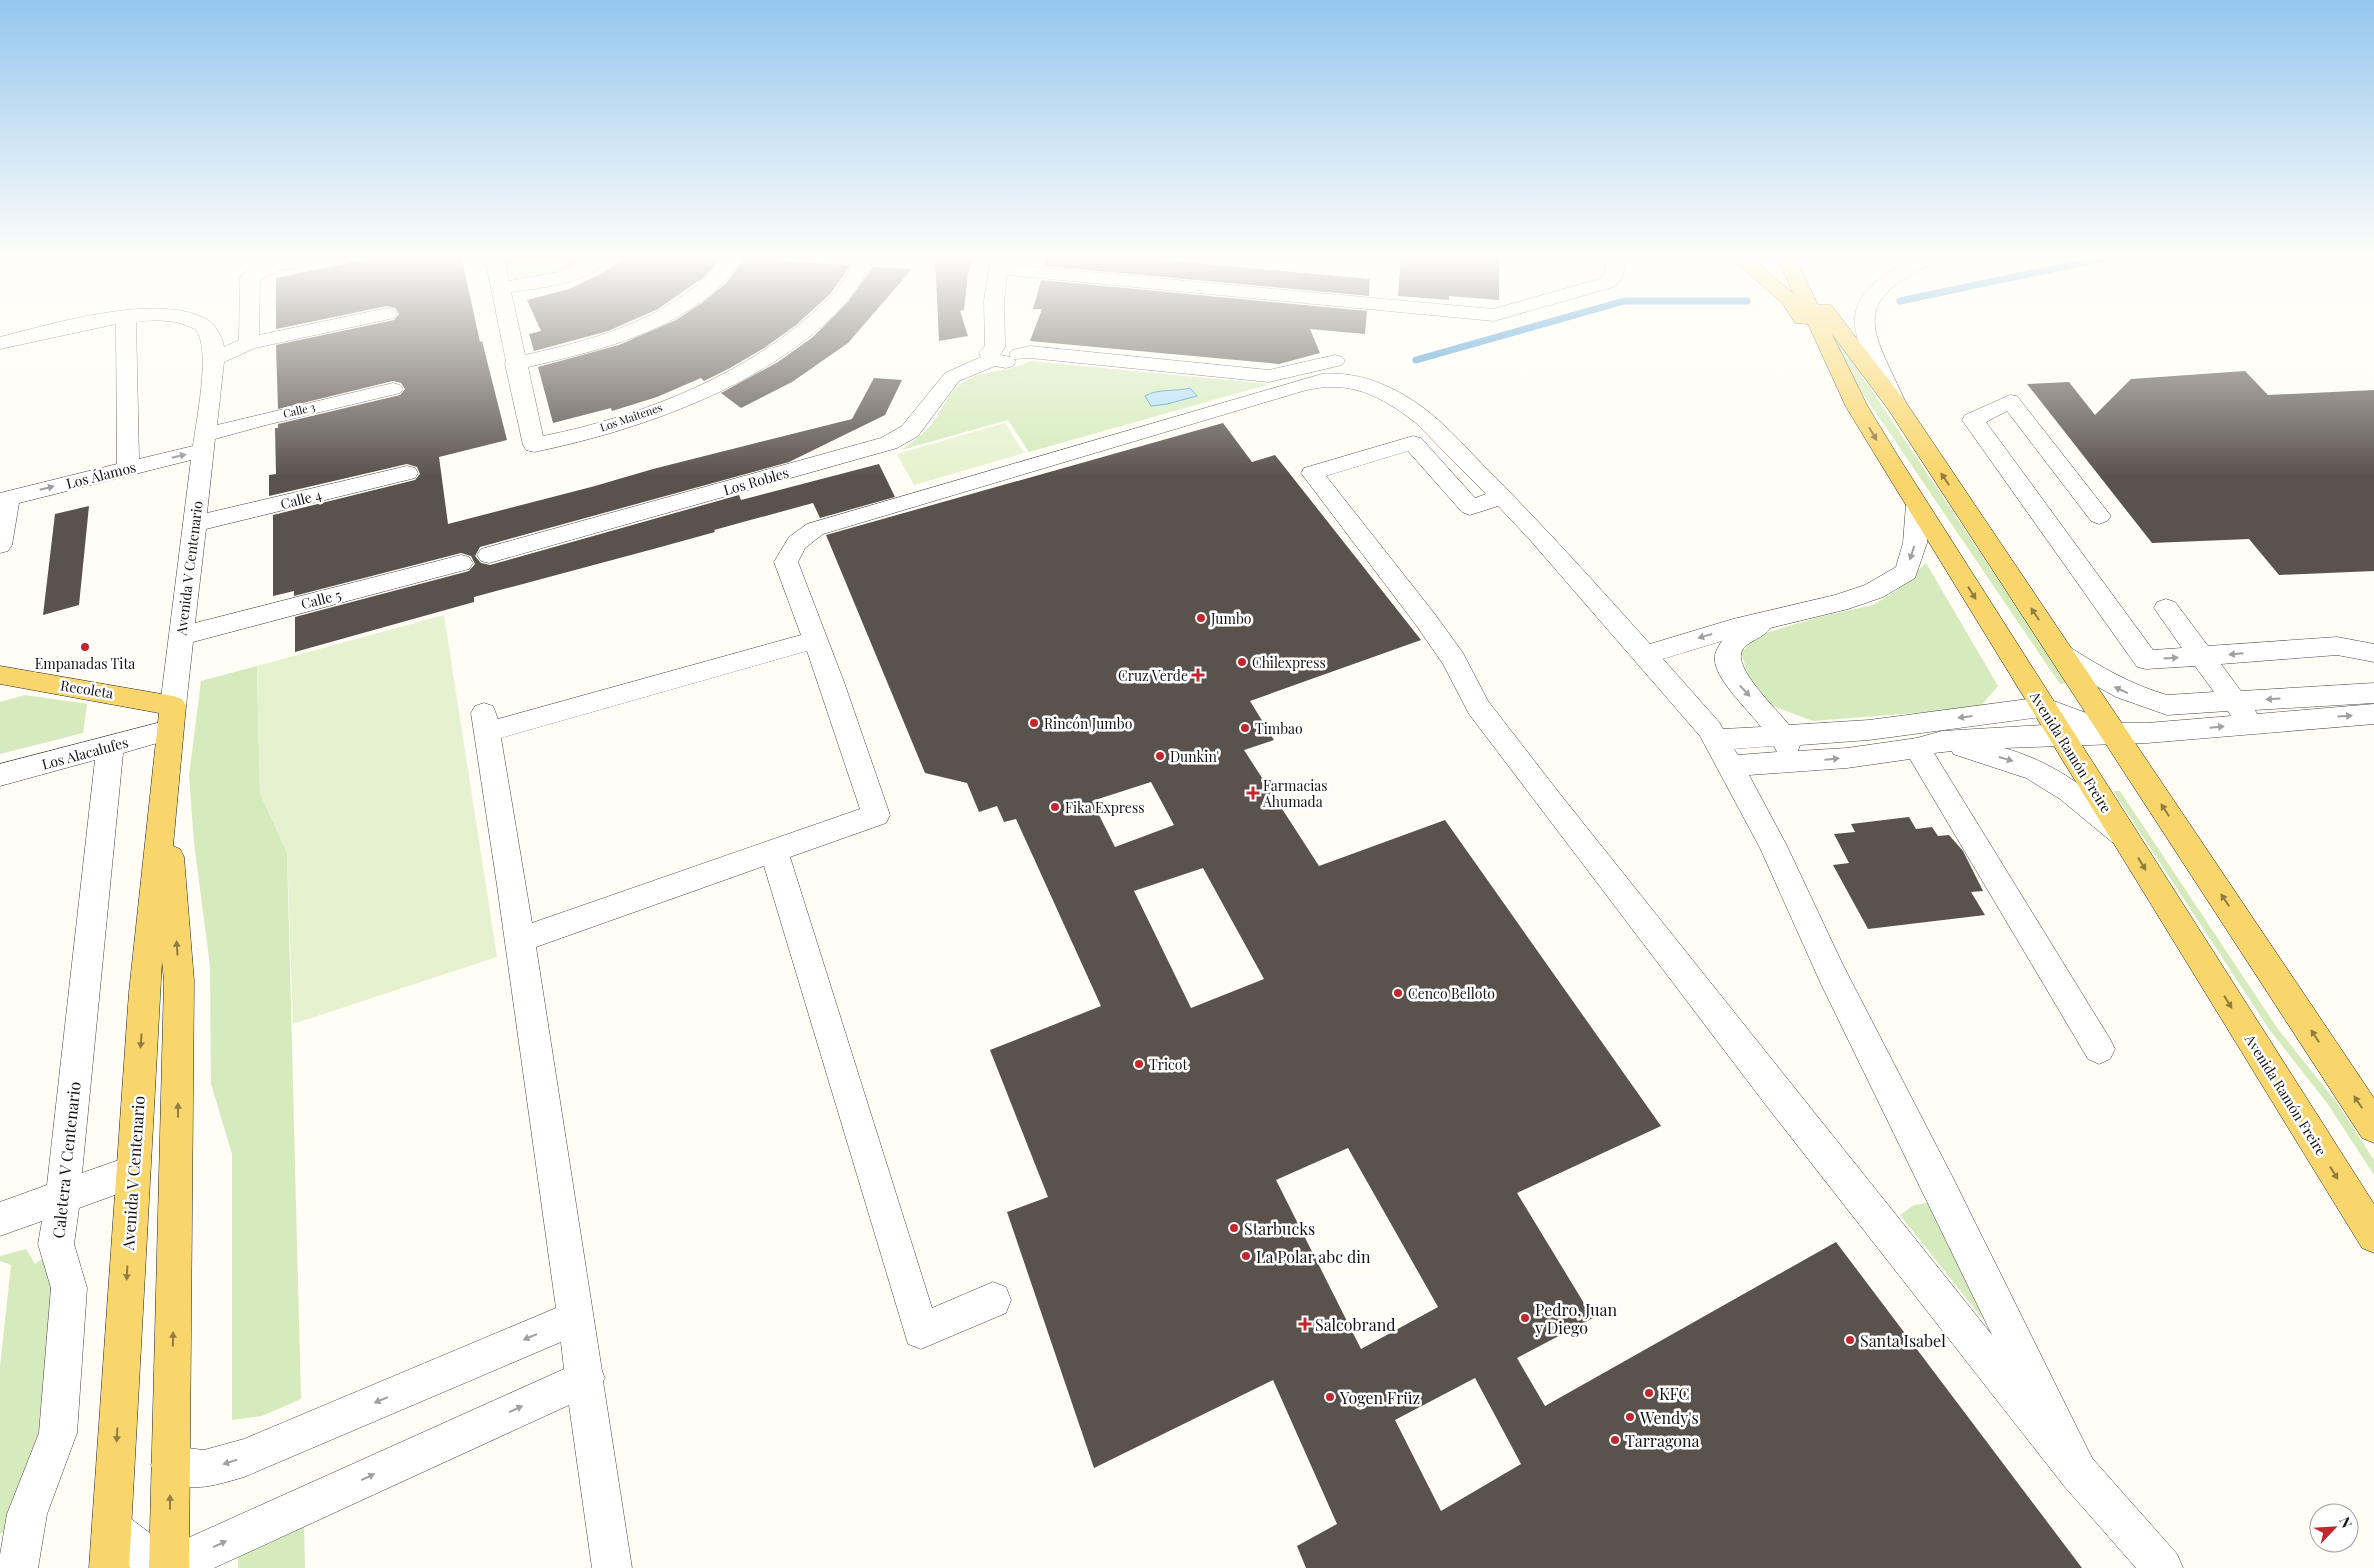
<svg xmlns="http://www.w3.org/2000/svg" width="2374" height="1568" font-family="'Playfair Display',serif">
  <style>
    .green { fill: #d5ebbd }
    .pitch { fill: #e6f2cf }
    .water { fill: #b9e0f7; stroke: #3f96cf }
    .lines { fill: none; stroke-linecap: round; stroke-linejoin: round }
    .stream { stroke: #3f96cf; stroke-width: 7 }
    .building { fill: #5a524d; fill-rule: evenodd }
    .minor-casing { stroke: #444; stroke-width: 1 }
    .major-casing { stroke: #222; stroke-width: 1 }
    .minor { fill: #fff; fill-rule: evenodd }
    .major { fill: #f9d66b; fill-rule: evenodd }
    .oneway { fill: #917d42 }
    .oneway2 { fill: #a0a0a0 }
    .poi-dot { fill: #c4262e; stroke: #fff; stroke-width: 2 }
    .labels { text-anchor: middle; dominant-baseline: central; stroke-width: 5; stroke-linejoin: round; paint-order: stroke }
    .far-street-label { font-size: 11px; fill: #111; stroke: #fff }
    .street-label { font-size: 14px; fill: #111; stroke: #fff }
    .poi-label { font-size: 14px; fill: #111; stroke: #fff; text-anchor: start }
    .near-street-label { font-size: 16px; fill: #111; stroke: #fff }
    .near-poi-label { font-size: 16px; fill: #111; stroke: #fff; text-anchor: start }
  </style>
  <rect width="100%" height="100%" fill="#fffdf5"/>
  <g class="green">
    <path d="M507,257H588L573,267L548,277L516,279L505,273L504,264Z"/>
    <path d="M1829,334H1834L2067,683L2060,684L1853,379Z"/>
    <path d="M1030,361L1270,384L1029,452L1008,420L901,450C914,441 927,432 936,418C943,406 951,390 964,382C985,368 1010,373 1030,361Z"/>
    <path d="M1926,563L1998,686L1979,708L1813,721L1773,706L1751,683L1741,653L1756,636L1819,617L1873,605L1896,591Z"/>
    <path d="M257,666L260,793L287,852L301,1399L262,1416L232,1420V1154L211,1084L210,966L194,843L189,776L201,681Z"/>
    <path d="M25,695L87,704L83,733L0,754V702Z"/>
    <path d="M2113,791H2120L2278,1029L2337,1103L2374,1160V1175L2327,1103L2269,1029Z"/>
    <path d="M1931,1202L1992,1319L1986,1323L1900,1215L1914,1205Z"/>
    <path d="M26,1249L35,1264L45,1257L59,1285L45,1445L15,1523L0,1534V1366L11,1265L0,1261V1256Z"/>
    <path d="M304,1524L305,1568H238V1555Z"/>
  </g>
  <g class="pitch">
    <path d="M1005,423L1024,453L914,485L897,454Z"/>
    <path d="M444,615L497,957L293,1024L287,852L260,793L257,666Z"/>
  </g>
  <path class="water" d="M1190,388L1197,396L1167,404L1151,406L1145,396C1159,388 1175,392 1190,388Z"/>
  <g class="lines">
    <g class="stream">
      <path d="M1900,301L2109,257"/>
      <path d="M1416,360L1624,301H1747"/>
    </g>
  </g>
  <g class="building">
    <path d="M377,257H461L463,264L480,342L482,341L507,440L439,457L448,524L595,486L653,469L852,419L874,378L902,380L885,415L789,462L480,547L475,556L481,563L490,565L739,495L741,500L879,464L895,497L820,518L813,503L714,530L715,532L657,548L474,597V602L295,652V617L469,571L475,564L471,556L461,553L294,596V591L273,596V515L415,480L420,474L417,467L407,464L269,496V475L276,474L275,428H278V424L400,395L405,389L401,383L393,381L278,409L276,345L394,320L399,314L395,308L387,306L276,329V278Z"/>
    <path d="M624,257H723L704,277L658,309L608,331L534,351L529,334L541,331L527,300L569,289L605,272Z"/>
    <path d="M747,257H780L777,261L851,265L830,294L796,325L764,348L730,368L704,381L701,378L657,397L612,411L611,408L553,423L538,367L619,345L676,320L702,303L726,283Z"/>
    <path d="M935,257H974L968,274L964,310L960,311L968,336L939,341Z"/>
    <path d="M1047,257H1131L1370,279L1369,296L1045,266Z"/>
    <path d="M1401,257H1499V300L1449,296V300L1398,296Z"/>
    <path d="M873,267L912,269L848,343L792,382L741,408L721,393L778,362L813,337L848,302Z"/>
    <path d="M1041,280L1367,311L1365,334L1310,329L1320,353L1279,364L1030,341L1042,309H1033Z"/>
    <path d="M2245,371L2268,395L2374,390V571L2279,575L2249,539L2152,543L2027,384L2069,382L2095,415L2131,379Z"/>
    <path d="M1223,423L1252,462L1275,455L1421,640L1250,701L1274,740L1244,750L1319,866L1445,820L1661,1126L1517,1193L1593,1318L1517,1358L1545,1406L1836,1242L2082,1568H1306L1297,1546L1337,1524L1273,1380L1094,1468L1007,1212L1048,1197L990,1050L1101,1006L1016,819L1004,822L997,806L979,812L967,783L925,773L826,535ZM1151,782L1174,825L1115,847L1092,801ZM1203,868L1264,979L1191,1008L1134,891ZM1348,1148L1438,1307L1361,1349L1276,1180ZM1475,1378L1521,1464L1441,1511L1395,1420Z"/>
    <path d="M89,506L79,605L43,615L55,514Z"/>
    <path d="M1909,817L1916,829L1932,827L1938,836L1949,835L1963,851L1983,891L1971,892L1985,915L1868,929L1833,865L1849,863L1834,834L1855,832L1851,824Z"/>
  </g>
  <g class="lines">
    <defs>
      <g id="minor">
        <path d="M335,257L333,261L326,263L281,270L260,280L259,335L387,308L394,310L397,314L394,318L255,348L224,362L217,425L393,383L400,385L403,389L400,393L266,425L215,439L207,513L407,466L415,468L418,473L415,478L407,480L206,529L195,623L461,555L469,557L473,563L469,569L461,571L193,642L186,706L182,713L173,716L164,713L160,706L191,460L19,503L12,545L8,551L0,553V493L117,464L116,324L0,349V337C52,324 157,292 206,319C216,324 222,337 224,347L239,340L240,278C258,253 309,257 335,257ZM156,320L177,322L195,329C212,347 196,421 193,446L139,459L136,322Z"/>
        <path d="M485,257H503L509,281L559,272L589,257H610C593,283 540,288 511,292L525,355C602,338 672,318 726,257H745C696,328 606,349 528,367L543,436C644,416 752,373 827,300C839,288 849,272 858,257H876C866,274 856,292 842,307C767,386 638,431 534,452L526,450L523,445L505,364L506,362Z"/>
        <path d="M991,257H1009V263L1012,265L1493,309L1599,279L1606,272L1604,257H1622C1626,270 1624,279 1613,287L1494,321L1007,275L1004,301L1005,347L1000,355L1011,357L1009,354L1012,350L1030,346L1269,370L1335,355L1342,357L1345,361L1342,365L1269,382L1030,358L1014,359L1016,362L1013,366L1006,368L995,366L959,381L918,436L897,448L489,563L481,561L477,555L481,549L881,438L902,426L945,373L981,357L979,353L985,346L984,301Z"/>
        <path d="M1915,257H1940L1938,261C1845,303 1873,329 1906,403L1902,408L1895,409L1888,408L1884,403C1853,329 1827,303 1915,257Z"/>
        <path d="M1322,374C1354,371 1386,383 1412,400C1441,418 1463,445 1487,469C1543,525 1597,585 1650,644L1733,619L1835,595L1865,585L1896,567L1903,543L1906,505L1909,500L1917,498L1925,500L1928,505L1927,543L1915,578L1883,597L1848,609L1770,628C1764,638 1750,640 1743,649C1730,666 1778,710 1789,725L1869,720L2043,697L2108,721L2110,723H2147L2231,716L2228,711L2167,715L2116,697L2053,662L2049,655L2053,648L2062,646L2071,648C2101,667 2132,685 2167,695L2214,692L2195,666L2146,669L2137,667L1962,420L1965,415L2010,395L2017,396L2107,511L2111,516L2107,521L2099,524L2091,521L2007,411L1986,422L2153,650L2182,648L2154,608L2157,602L2166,599L2175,602L2208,646L2337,637L2374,644V662L2337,655L2221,664L2241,691L2374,683V703L2255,710L2257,714L2374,704V724L2147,743L2004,748C2044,759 2076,780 2109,807C2119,815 2130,822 2136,834L2132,842L2122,845L2112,842L2060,799L2026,778L1953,754L1952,751L1934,753L2110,1039L2115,1049L2110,1059L2099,1064L2088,1059L1910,759L1847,768L1749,775L1787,846L1843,965L1952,1176L2092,1458L2177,1554L2183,1568H2136L2064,1486L1765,1104L1469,714L1443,664L1416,625L1301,473L1304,468L1413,436L1421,438L1475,498L1486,494L1416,423C1380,395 1349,379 1303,391L823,534L805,548L798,562L844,682L890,815L886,823L790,857L932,1308L993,1282L1006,1287L1011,1300L1006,1313L921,1349L908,1344L764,866L536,947L602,1371L605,1378L603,1381L632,1568H592L569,1405L214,1568H130L98,1543L92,1529L98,1515L112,1509L126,1515L171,1549L190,1537L564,1369L561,1342L244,1477C210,1487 191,1493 156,1479L151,1465L156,1451L170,1446L204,1450L244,1439L556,1308L497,885L471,713L475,706L484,703L493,706L498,719L801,635L774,562L789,537L807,524ZM1408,451L1462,512L1470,515L1498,506L1530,540L1700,736L1760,848L1821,984L1992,1335L1560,794L1488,701L1463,653L1434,613L1326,476ZM1722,641C1719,645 1716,650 1715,655C1711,677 1749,710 1761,727L1723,729L1719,722L1663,659ZM807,651L860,809L532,923L501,738ZM2042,717L2060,724L1942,731L1917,738L1847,748L1798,751L1800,745L1869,740ZM1774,746L1777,752L1738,755L1734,749Z"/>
        <path d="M169,720L178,723L182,730L178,737L123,753L82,1173L133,1155L145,1160L150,1172L145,1184L79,1208L74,1244L87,1288L77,1433L47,1514L38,1568H0V1555L7,1514L39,1433L51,1288L38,1244L42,1221L0,1236V1202L47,1185L95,760L0,786V764Z"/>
      </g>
      <g id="major">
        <path d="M1730,257H1751L1793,293L1777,257H1795L1818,305H1831L1905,401L2374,1098V1143L2362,1138L1888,409L1832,334L1868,407L1901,461L2374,1204V1253L2362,1248L1879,461L1846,407L1808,324L1795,323L1783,304Z"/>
        <path d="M0,666L173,696L182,699L186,706L173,846L180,849L184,857L194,981L189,1568H149L164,981L162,961L129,1568H89L129,992L159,713L0,684Z"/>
      </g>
    </defs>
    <use href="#minor" class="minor-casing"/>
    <use href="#major" class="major-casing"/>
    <use href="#minor" class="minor"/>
    <use href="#major" class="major"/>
  </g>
  <defs><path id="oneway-solid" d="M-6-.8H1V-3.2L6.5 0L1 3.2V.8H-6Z" transform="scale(1.25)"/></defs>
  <g class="oneway">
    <use href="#oneway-solid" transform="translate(1873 434) rotate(59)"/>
    <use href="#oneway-solid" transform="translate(1945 479) rotate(-124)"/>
    <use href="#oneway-solid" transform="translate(1972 593) rotate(58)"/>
    <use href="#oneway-solid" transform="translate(2035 614) rotate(-124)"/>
    <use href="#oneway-solid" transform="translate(2165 810) rotate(-123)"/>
    <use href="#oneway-solid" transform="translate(2142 864) rotate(58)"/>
    <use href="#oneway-solid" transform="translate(2225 900) rotate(-124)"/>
    <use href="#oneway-solid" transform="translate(177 948) rotate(-94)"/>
    <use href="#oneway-solid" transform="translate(2228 1002) rotate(58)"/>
    <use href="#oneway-solid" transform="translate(2315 1036) rotate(-123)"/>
    <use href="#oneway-solid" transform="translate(141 1041) rotate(94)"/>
    <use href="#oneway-solid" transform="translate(2358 1102) rotate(-124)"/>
    <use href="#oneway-solid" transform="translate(178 1110) rotate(-90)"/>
    <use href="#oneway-solid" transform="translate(2334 1173) rotate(58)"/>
    <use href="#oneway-solid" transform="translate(127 1273) rotate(93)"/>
    <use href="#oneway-solid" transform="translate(173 1339) rotate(-89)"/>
    <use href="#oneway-solid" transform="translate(117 1435) rotate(93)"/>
    <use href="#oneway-solid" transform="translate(170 1502) rotate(-90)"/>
  </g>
  <g class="oneway2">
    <use href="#oneway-solid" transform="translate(179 456) rotate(-13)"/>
    <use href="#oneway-solid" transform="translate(47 488) rotate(-14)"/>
    <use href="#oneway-solid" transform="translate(1912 553) rotate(108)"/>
    <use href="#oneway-solid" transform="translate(1705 636) rotate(164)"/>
    <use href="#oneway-solid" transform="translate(2236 654) rotate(175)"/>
    <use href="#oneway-solid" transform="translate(2171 658) rotate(-4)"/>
    <use href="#oneway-solid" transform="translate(2121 690) rotate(-155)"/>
    <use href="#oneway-solid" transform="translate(1745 691) rotate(47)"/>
    <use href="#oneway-solid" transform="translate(2273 699) rotate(177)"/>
    <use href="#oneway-solid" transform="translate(2345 716) rotate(-4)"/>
    <use href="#oneway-solid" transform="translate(1965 717) rotate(173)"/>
    <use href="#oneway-solid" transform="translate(2217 727) rotate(-5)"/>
    <use href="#oneway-solid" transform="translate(1832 759) rotate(-5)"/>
    <use href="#oneway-solid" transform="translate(2006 759) rotate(16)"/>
    <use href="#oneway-solid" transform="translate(530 1337) rotate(157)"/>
    <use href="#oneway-solid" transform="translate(381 1400) rotate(157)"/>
    <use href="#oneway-solid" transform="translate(516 1409) rotate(-25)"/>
    <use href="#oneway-solid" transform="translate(230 1462) rotate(163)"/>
    <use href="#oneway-solid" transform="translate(368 1477) rotate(-25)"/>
    <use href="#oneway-solid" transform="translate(220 1544) rotate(-25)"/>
  </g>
  <linearGradient id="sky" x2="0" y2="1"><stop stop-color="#95c6ee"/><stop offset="0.54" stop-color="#fffefa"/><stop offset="1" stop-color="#fffefa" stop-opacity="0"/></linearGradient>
  <rect width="2374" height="477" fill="url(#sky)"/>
  <g class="poi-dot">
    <circle cx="1201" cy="618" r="5"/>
    <circle cx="85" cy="647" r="5"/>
    <circle cx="1242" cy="662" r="5"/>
    <path d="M1195.5 667.5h5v5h5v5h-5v5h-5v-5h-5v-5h5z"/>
    <circle cx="1034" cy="723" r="5"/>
    <circle cx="1245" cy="728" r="5"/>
    <circle cx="1160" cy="756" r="5"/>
    <path d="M1250.5 785.5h5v5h5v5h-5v5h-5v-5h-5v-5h5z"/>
    <circle cx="1055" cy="807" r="5"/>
    <circle cx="1398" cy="993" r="5"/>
    <circle cx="1139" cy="1064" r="5"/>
    <circle cx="1234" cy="1228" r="5"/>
    <circle cx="1246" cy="1256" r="5"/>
    <circle cx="1525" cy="1318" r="5"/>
    <path d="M1302.5 1316.5h5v5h5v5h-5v5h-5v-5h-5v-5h5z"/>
    <circle cx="1850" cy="1340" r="5"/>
    <circle cx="1649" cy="1393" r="5"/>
    <circle cx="1330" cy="1397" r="5"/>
    <circle cx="1630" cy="1417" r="5"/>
    <circle cx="1615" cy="1440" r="5"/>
  </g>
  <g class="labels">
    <g class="far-street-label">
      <text transform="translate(299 410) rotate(-13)">Calle 3</text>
      <text transform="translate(631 417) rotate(-19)">Los Maitenes</text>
    </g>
    <g class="street-label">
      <text transform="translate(101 475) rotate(-14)">Los Álamos</text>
      <text transform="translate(756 481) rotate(-16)">Los Robles</text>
      <text transform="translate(301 499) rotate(-14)">Calle 4</text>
      <text transform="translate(189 568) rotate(-83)">Avenida V Centenario</text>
      <text transform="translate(321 599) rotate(-14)">Calle 5</text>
      <text transform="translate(87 689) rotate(9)">Recoleta</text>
      <text transform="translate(2071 752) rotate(58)">Avenida Ramón Freire</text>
      <text transform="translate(85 753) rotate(-15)">Los Alacalufes</text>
      <text transform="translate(2286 1095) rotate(58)">Avenida Ramón Freire</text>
    </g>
    <g class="poi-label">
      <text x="1211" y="618">Jumbo</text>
      <text x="1252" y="662">Chilexpress</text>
      <text x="85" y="663" text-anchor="middle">Empanadas Tita</text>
      <text x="1188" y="675" text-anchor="end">Cruz Verde</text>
      <text x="1044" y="723">Rincón Jumbo</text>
      <text x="1255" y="728">Timbao</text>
      <text x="1170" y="756">Dunkin'</text>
      <text x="1263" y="785">Farmacias<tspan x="1263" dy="16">Ahumada</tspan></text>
      <text x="1065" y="807">Fika Express</text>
      <text x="1408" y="993">Cenco Belloto</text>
      <text x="1149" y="1064">Tricot</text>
    </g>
    <g class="near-street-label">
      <text transform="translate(66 1160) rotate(-84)">Caletera V Centenario</text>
      <text transform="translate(133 1173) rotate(-86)">Avenida V Centenario</text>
    </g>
    <g class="near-poi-label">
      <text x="1244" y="1228">Starbucks</text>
      <text x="1256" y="1256">La Polar abc din</text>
      <text x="1535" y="1309">Pedro, Juan<tspan x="1535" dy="18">y Diego</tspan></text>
      <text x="1315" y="1324">Salcobrand</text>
      <text x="1860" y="1340">Santa Isabel</text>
      <text x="1659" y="1393">KFC</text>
      <text x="1340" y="1397">Yogen Früz</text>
      <text x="1640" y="1417">Wendy's</text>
      <text x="1625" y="1440">Tarragona</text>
    </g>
  </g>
  <g transform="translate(2334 1528) rotate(65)"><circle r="24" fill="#ffffff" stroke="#a0a0a0"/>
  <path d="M0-4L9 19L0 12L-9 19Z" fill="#c4262e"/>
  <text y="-8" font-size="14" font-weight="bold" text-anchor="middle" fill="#111111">N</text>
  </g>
</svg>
